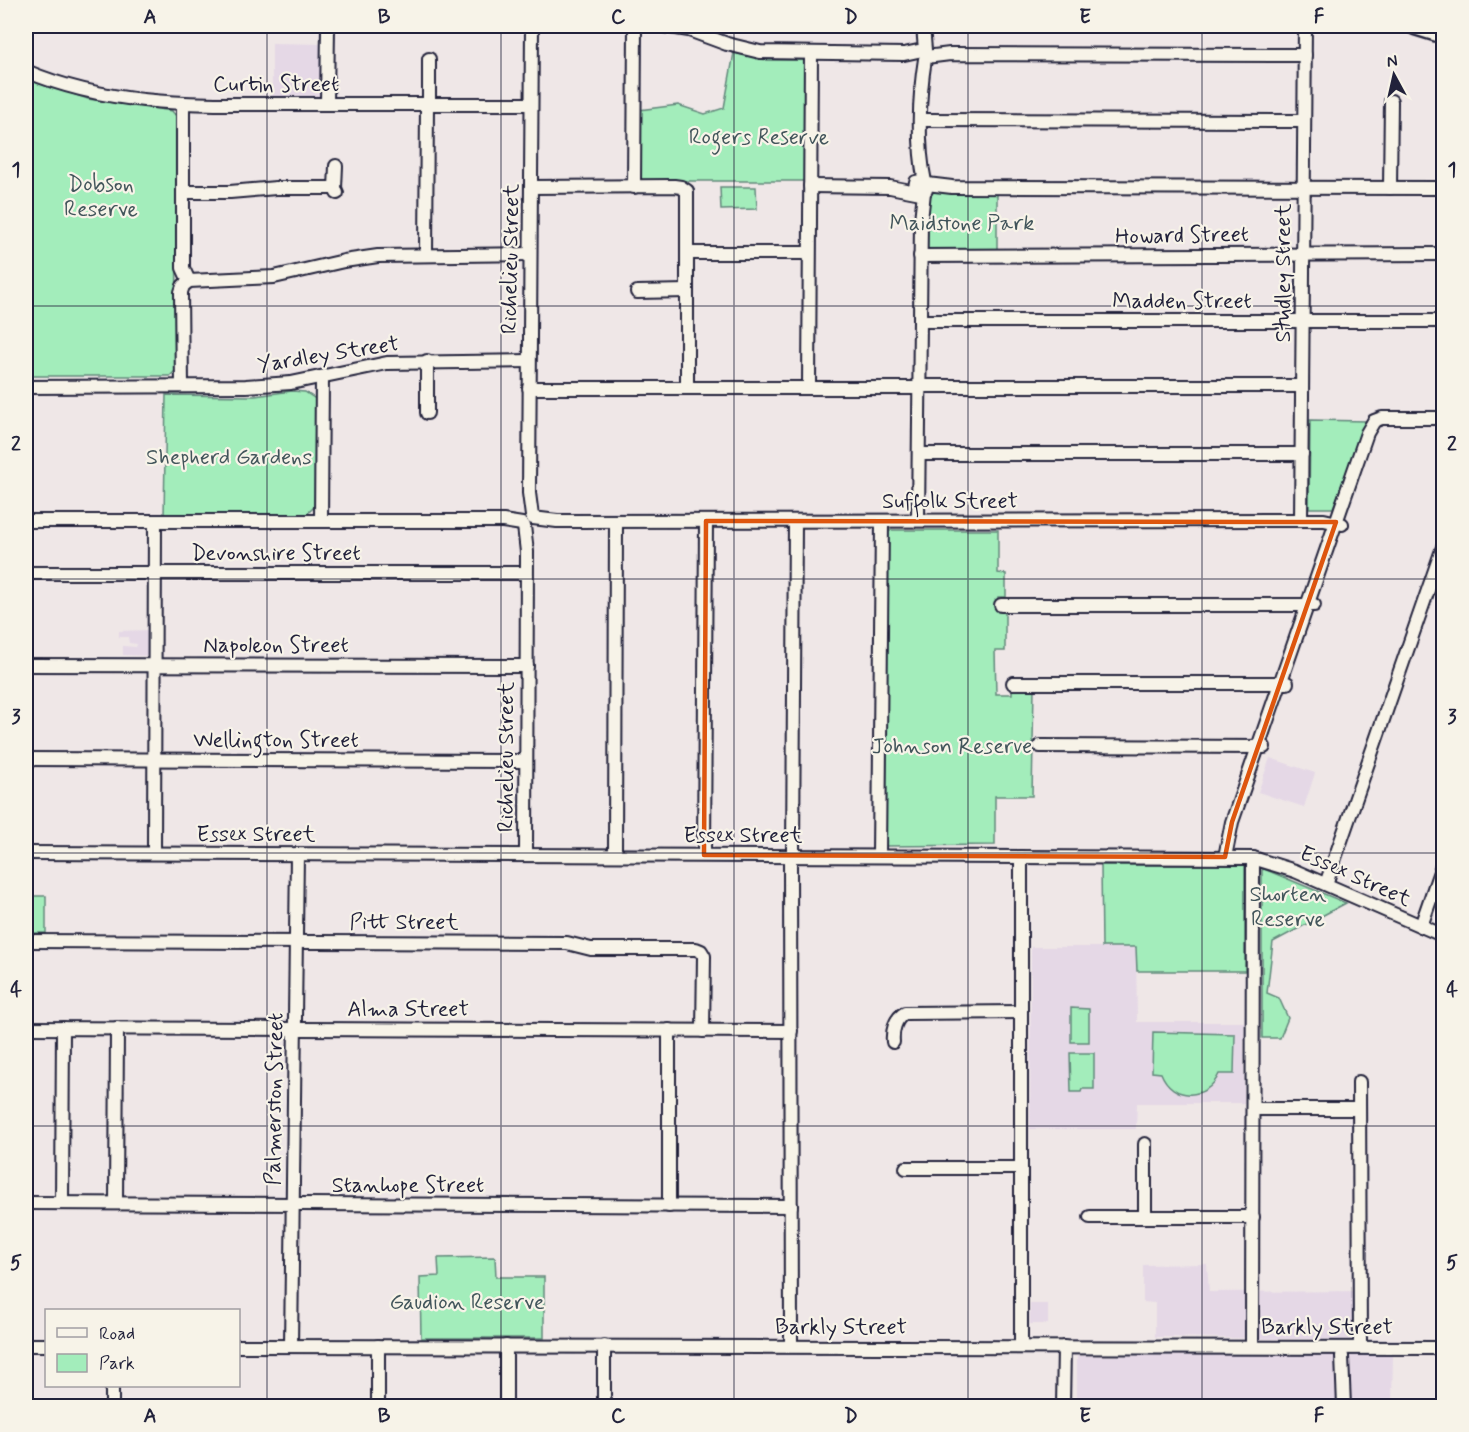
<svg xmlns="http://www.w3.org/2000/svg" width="1469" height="1432" font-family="Mynerve,sans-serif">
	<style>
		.built { fill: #e5d8e6 }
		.green { fill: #a3edbb; stroke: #62887b; stroke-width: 1.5 }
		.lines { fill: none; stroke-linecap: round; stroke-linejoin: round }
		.minor-casing { stroke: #22223b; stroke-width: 16 }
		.highway-casing { stroke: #22223b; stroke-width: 21 }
		.minor { stroke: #f7f3e8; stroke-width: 12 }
		.highway { stroke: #f7f3e8; stroke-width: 16 }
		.marked { fill: none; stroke: #de560e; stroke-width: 4.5; stroke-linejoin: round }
		.grid { fill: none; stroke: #22223b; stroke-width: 1.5; stroke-opacity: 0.55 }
		.labels { text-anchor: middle; stroke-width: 4.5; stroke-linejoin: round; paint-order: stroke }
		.street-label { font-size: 22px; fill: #22223b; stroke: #f7f3e8 }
		.park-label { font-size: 22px; fill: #42555b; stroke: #f7f3e8 }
		.neatline { fill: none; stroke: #22223b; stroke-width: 2 }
		.grid-label { font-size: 20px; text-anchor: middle; font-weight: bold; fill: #22223b }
	</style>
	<rect width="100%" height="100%" fill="#efe7e7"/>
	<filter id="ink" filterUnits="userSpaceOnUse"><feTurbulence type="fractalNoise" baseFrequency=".0167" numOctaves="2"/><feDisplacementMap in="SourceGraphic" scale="12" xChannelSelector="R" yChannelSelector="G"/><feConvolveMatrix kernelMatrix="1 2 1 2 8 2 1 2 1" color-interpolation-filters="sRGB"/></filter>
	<g filter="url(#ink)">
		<!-- built -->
		<g class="built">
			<polygon points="272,43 322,44 321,99 272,99"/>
			<polygon points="150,630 150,656 123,655 123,646 136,647 137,644 129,643 128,637 119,637 119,631"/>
			<polygon points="1270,758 1315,773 1304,807 1258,792"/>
			<polygon points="1031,947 1136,947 1137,1022 1244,1022 1244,1103 1137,1103 1136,1129 1030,1129"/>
			<polygon points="1207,1264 1209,1292 1368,1291 1367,1340 1155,1337 1155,1303 1143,1302 1143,1265"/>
			<rect x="1030" y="1304" width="18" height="20"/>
			<polygon points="1393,1355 1392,1406 1077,1406 1077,1356"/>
		</g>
		<!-- green -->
		<g class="green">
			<polygon points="734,53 767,60 806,60 805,181 639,181 639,110 678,105 705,114 724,108"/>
			<polygon points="26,78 88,99 172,111 176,116 177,369 170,376 26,376"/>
			<polygon points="720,187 756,187 757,209 721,210"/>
			<polygon points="928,192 997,192 997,252 927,252"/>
			<polygon points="292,391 305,392 317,400 318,503 305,516 164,517 166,395 255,396"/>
			<polygon points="1310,420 1366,421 1333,508 1309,508"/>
			<polygon points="888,530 998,530 998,573 1006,574 1006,597 998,597 998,612 1005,612 1005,651 995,651 996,694 1012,694 1012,688 1034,688 1032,796 995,796 995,845 886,846"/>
			<polygon points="1101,865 1245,865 1245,971 1137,971 1136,947 1102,947"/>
			<polygon points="1264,869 1346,903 1273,942 1267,993 1279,998 1288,1018 1280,1038 1262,1038 1262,870"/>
			<rect x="32" y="896" width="14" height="37"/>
			<polygon points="1071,1008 1089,1009 1089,1042 1071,1042"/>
			<path d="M 1153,1032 L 1235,1034 L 1234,1074 L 1219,1074 C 1207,1101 1172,1101 1161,1073 L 1152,1072 Z"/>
			<polygon points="1070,1053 1094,1053 1094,1089 1082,1089 1081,1092 1071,1092"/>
			<polygon points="495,1257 496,1277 544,1277 544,1338 421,1338 420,1277 439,1276 438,1258"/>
		</g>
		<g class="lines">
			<!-- minor casing -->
			<g class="minor-casing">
				<g id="minor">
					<polyline points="532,26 529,493 532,516"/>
					<polyline points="664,26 689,30 727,44 760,52 904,54 918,51"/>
					<polyline points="923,26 925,50"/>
					<polyline points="926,57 950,54 1305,55"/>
					<path d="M 26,71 C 113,108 201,104 294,104 C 373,104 452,104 531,104"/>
					<polyline points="183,104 183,268 189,281"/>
					<polyline points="327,104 328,26"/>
					<polyline points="429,104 429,59"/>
					<polyline points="921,120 1304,121"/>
					<polyline points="336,166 335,188 337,193"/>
					<path d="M 925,182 C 917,145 919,96 925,59"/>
					<polyline points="927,184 952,187 1444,188"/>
					<polyline points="810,186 890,187 921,193 926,190 926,183 921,181 916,182 915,187 916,191"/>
					<polyline points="531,187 674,186 681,187 687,191 687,387"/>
					<polyline points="634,187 635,26"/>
					<polyline points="1390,188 1391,101"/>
					<polyline points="183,192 230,192 276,188 335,188"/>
					<polyline points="688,253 809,253"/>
					<polyline points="426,254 427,104"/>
					<polyline points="920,256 1444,254"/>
					<polyline points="637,292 687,291"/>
					<polyline points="920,321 1444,321"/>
					<polyline points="182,386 181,292 183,286 189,281 274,277 344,261 378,256 530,254"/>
					<polyline points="919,386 1302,386"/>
					<polyline points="26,387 246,386 291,383 387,363 529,361"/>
					<polyline points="529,388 919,388"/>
					<polyline points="809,388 811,54"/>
					<polyline points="427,413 427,361"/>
					<polyline points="919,454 1302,454"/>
					<polyline points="533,518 557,521 1324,520 1342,524"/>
					<polyline points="918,520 921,220 924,192"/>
					<polyline points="1301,520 1305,26"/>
					<polyline points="26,521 503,521 522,524"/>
					<polyline points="321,521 322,377"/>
					<polyline points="524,526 527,552 526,855"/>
					<polyline points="26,573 526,573"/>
					<polyline points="1001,605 1314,605"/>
					<polyline points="26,665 527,666"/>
					<polyline points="1013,683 1287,683"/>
					<polyline points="1040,746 1264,747"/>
					<polyline points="26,759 526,761"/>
					<polyline points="26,853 1253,858 1295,871 1444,936"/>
					<polyline points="154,853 155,521"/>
					<polyline points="615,855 616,521"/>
					<polyline points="704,855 706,521"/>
					<polyline points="790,856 791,1346"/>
					<polyline points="793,856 795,521"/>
					<polyline points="879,856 882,521"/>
					<polyline points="1225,857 1232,822 1367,433 1374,421 1382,418 1444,418"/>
					<polyline points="1326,884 1444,544"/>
					<polyline points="1421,926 1444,860"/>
					<polyline points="26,941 567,943 591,949 696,949 701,951 704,956 703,1031"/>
					<polyline points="26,1028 791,1031"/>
					<path d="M 893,1042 C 892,1031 895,1018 905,1013 L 1021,1012"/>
					<polyline points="1359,1082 1360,1347"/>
					<polyline points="1253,1109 1359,1109"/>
					<polyline points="1145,1144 1145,1216"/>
					<polyline points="906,1168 1021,1168"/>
					<polyline points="26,1203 791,1206"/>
					<polyline points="62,1203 63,1028"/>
					<polyline points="116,1203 117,1028"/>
					<polyline points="669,1206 669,1030"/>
					<polyline points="1090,1217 1253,1217"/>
					<polyline points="26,1345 46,1345"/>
					<polyline points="238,1346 1444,1348"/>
					<polyline points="291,1346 297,854"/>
					<polyline points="506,1346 506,1406"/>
					<polyline points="1021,1347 1021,857"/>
					<polyline points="1252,1347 1253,858"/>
					<polyline points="1342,1356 1344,1406"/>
					<polyline points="112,1386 112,1406"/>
					<polyline points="378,1406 378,1346"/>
					<polyline points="604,1406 604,1346"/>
					<polyline points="1063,1406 1064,1347"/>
				</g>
			</g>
			<!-- highway casing -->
			<g class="highway-casing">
				<polyline id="highway" points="1415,26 1444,35"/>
			</g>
			<!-- minor -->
			<use href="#minor" class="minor"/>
			<!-- highway -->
			<use href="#highway" class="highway"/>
		</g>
	</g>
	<!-- marked area -->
	<path class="marked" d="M 706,521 L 1336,522 L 1232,822 L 1225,857 L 704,855 Z"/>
	<!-- grid -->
	<path class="grid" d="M 267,26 L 267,1406M 501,26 L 501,1406M 734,26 L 734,1406M 968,26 L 968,1406M 1202,26 L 1202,1406M 26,306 L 1444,306M 26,579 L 1444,579M 26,853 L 1444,853M 26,1126 L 1444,1126"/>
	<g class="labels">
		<!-- street labels -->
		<g class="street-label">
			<text x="276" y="91">Curtin Street</text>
			<text transform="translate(1182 234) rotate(-1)" y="8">Howard Street</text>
			<text transform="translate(509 259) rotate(-89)" y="8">Richelieu Street</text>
			<text transform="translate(1282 273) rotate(-90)" y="8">Studley Street</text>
			<text x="1182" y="308">Madden Street</text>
			<text transform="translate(328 353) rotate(-9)" y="8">Yardley Street</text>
			<text x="950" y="508">Suffolk Street</text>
			<text x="276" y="560">Devonshire Street</text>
			<text x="276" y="652">Napoleon Street</text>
			<text x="276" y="747">Wellington Street</text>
			<text transform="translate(505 757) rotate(-90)" y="8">Richelieu Street</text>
			<text x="256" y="841">Essex Street</text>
			<text x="743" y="842">Essex Street</text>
			<text transform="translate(1356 875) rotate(24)" y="8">Essex Street</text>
			<text x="404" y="929">Pitt Street</text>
			<text x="408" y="1016">Alma Street</text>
			<text transform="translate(273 1099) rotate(-89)" y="8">Palmerston Street</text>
			<text x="408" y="1192">Stanhope Street</text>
			<text x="841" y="1334">Barkly Street</text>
			<text x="1327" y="1334">Barkly Street</text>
		</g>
		<!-- park labels -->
		<g class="park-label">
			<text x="759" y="144">Rogers Reserve</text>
			<text x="101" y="191">Dobson<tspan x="101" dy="25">Reserve</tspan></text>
			<text x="962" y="230">Maidstone Park</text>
			<text x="229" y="464">Shepherd Gardens</text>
			<text x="952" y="753">Johnson Reserve</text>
			<text x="1288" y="901">Shorten<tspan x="1288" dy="25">Reserve</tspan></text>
			<text x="467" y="1309">Gaudion Reserve</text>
		</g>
	</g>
	<!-- margin -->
	<rect width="1469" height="1432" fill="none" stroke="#f7f3e8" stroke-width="66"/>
	<!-- legend -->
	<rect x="45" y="1309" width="195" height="78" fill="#f7f3e8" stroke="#a29fa3" stroke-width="1.5"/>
	<rect x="57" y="1328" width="30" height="9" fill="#f7f3e8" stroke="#a29fa3" stroke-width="1.5"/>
	<text x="99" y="1339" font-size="18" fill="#22223b">Road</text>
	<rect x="57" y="1354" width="30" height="18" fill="#a3edbb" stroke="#a29fa3" stroke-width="1.5"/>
	<text x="99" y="1369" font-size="18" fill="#22223b">Park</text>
	<!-- north arrow -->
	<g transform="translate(1394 75) rotate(352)" stroke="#f7f3e8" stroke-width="4.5" paint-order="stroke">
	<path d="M0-4.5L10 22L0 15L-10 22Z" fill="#22223b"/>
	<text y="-9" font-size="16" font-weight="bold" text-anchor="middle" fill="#22223b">N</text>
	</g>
	<rect x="33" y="33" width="1403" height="1366" class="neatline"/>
	<g class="grid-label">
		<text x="150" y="23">A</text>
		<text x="384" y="23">B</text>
		<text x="618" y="23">C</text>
		<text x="851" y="23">D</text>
		<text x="1085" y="23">E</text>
		<text x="1319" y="23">F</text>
		<text x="16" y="176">1</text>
		<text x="1452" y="176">1</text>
		<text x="16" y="450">2</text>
		<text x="1452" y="450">2</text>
		<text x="16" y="723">3</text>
		<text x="1452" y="723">3</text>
		<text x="16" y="996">4</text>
		<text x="1452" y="996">4</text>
		<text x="16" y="1269">5</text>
		<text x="1452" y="1269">5</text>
		<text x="150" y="1422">A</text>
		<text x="384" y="1422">B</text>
		<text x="618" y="1422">C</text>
		<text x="851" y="1422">D</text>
		<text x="1085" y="1422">E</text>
		<text x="1319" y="1422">F</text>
	</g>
</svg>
